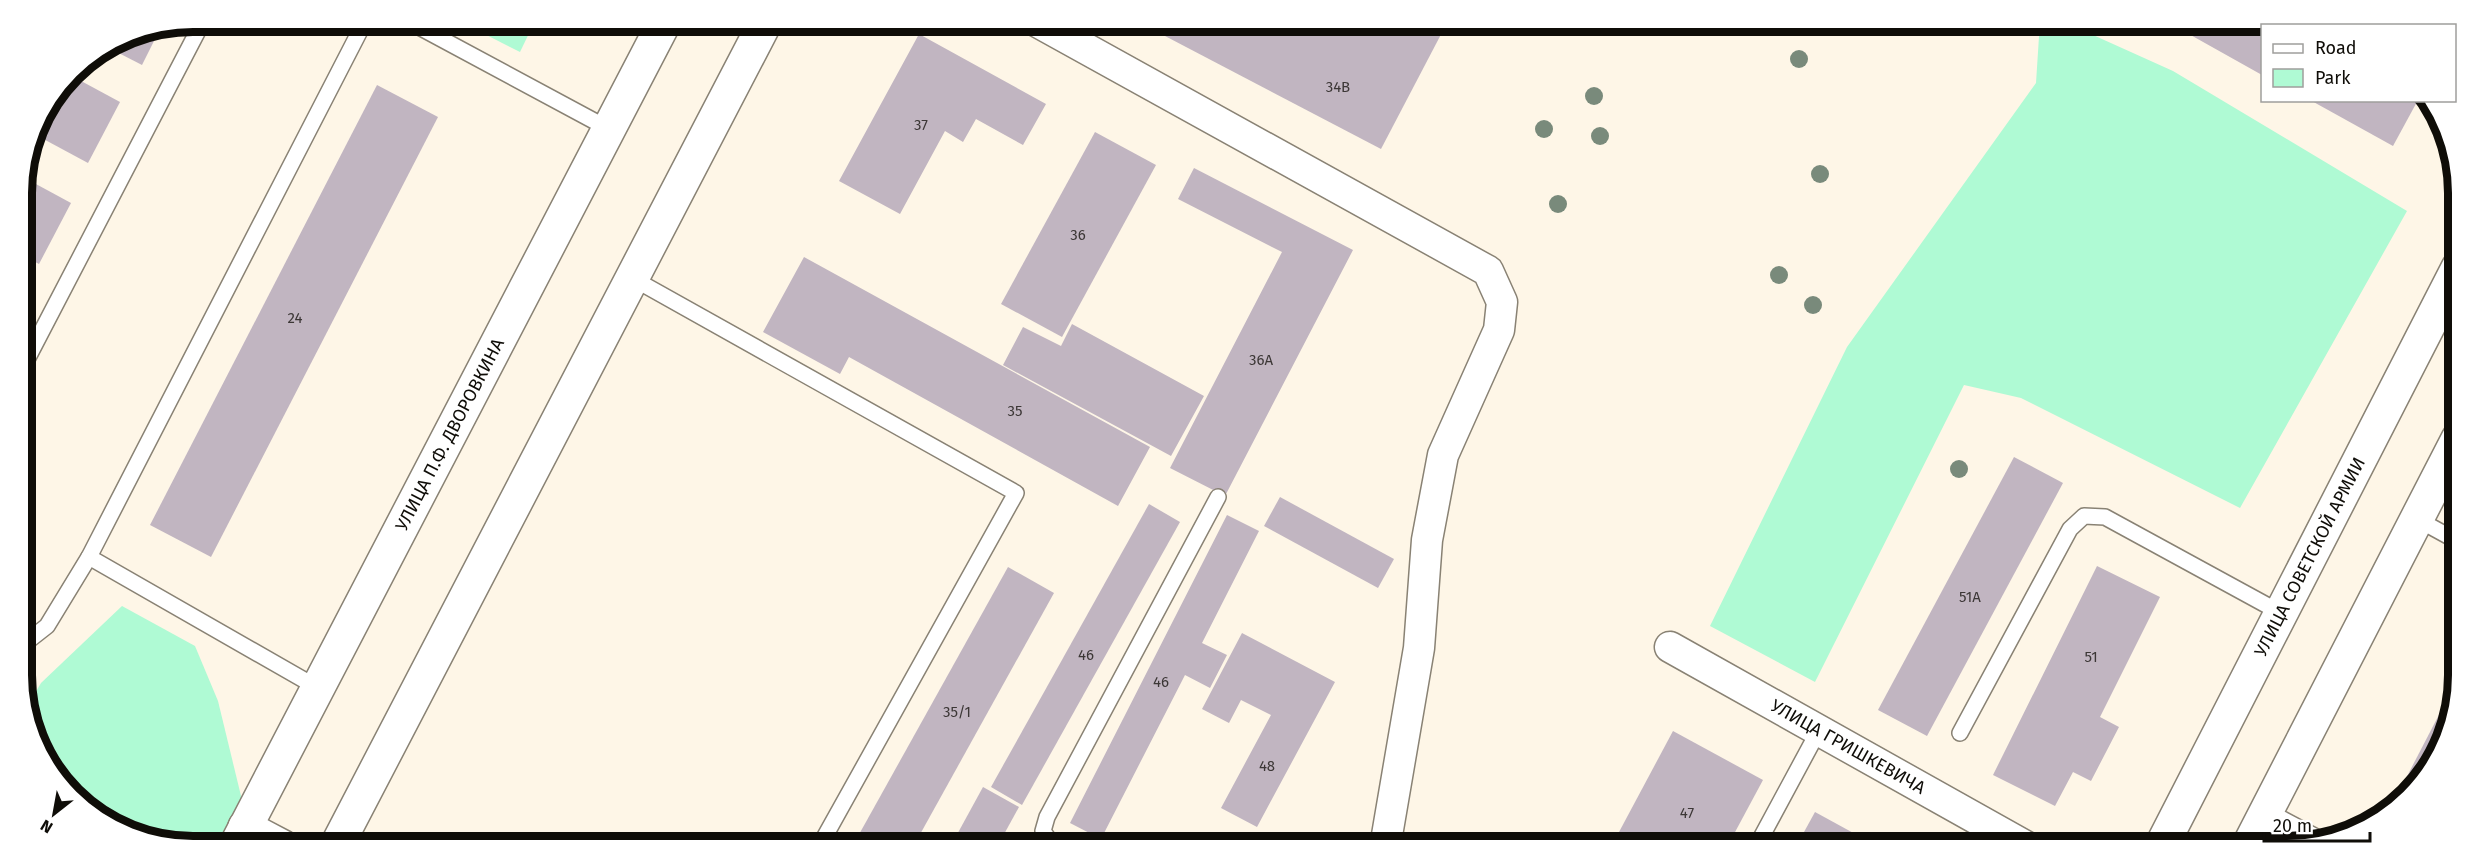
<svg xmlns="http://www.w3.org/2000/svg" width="2480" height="868" font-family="'Fira Sans',sans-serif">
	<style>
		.green { fill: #affad4 }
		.building { fill: #c1b5c1 }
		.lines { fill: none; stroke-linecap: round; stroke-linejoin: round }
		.lane-casing { stroke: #898274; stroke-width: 18 }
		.street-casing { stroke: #898274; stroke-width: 33 }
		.secondary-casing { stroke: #898274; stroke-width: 36 }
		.lane { stroke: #fff; stroke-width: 15 }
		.street { stroke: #fff; stroke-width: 30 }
		.secondary { stroke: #fff; stroke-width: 33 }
		.tree { fill: #798a7b }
		.labels { text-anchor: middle; stroke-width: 5; stroke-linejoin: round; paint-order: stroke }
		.number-label { font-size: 15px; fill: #3c3736 }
		.street-label { font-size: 18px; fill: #0f0d08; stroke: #fff }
		.rim { fill: none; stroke: #0f0d08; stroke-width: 8 }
	</style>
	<rect width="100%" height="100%" fill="#fef6e7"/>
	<!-- green -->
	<g class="green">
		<polygon points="459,21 535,21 520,52"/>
		<polygon points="2040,21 2062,21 2173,71 2407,211 2240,508 2021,398 1964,385 1815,682 1710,626 1847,347 2036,83"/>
		<polygon points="122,606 195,646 218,701 242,800 218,847 193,847 138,838 63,788 25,710 41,683"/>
	</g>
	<!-- building -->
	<g class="building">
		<polygon points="1146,21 1448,21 1381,149 1144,25"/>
		<polygon points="2173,21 2287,21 2307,24 2262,26 2262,75 2171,24"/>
		<polygon points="161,27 142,65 107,47 127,34"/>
		<polygon points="919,34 1046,104 1023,145 976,119 963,142 945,131 900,214 839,181"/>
		<polygon points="70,75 120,102 88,163 36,135"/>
		<polygon points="377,85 438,117 211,557 150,525"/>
		<polygon points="2310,100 2418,100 2393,146"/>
		<polygon points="1095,132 1156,165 1062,337 1001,304"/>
		<polygon points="1194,168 1353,250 1225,496 1170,468 1282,252 1178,199"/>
		<polygon points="23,177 71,203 39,264 22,255"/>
		<polygon points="804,257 1150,447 1118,506 849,357 840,374 763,332"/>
		<polygon points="1072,324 1204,396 1171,456 1003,365 1023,327 1061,346"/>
		<polygon points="2014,457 2063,483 1927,736 1878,710"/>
		<polygon points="1280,497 1394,559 1378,588 1264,526"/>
		<polygon points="1149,504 1180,522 1022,805 991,787"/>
		<polygon points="1227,515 1259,531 1202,643 1227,655 1210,688 1185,675 1101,839 1070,823"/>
		<polygon points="2097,566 2160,597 2100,717 2119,727 2091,781 2073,772 2055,806 1993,775"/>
		<polygon points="1008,567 1054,593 913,847 852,847"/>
		<polygon points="1242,633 1335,682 1257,827 1221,808 1271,715 1241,700 1229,723 1202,709"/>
		<polygon points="2458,678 2450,730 2392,811 2388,813"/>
		<polygon points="1673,731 1763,780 1727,847 1611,847"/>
		<polygon points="983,787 1019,807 997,847 966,847 954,840"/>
		<polygon points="1815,812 1879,847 1832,847 1804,832"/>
	</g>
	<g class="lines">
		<!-- lane casing -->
		<g class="lane-casing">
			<g id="lane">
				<polyline points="408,21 609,129"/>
				<polyline points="632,278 1016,493 819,847"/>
				<polyline points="22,369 203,21"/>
				<polyline points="2417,519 2459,542"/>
				<polyline points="24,644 47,626 89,557"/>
				<polyline points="318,688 89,557 365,21"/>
				<polyline points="1960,733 2070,529 2084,516 2105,517 2281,613"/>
				<polyline points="2267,811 2320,839"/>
				<polyline points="1054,847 1043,831 1047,817 1218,497"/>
				<polyline points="1756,847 1819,730"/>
			</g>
		</g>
		<!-- street casing -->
		<g class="street-casing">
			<g id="street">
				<polyline points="1036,21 1488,271 1502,302 1499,330 1443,455 1427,540 1419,648 1385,847"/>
				<path id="s1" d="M 1670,647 L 2027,847"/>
			</g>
		</g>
		<!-- secondary casing -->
		<g class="secondary-casing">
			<g id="secondary">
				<polyline points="245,827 283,847"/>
				<path id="s2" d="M 235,847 L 665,21"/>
				<polyline points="336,847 766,21"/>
				<path id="s3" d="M 2161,847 L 2458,268"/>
				<polyline points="2248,847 2458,439"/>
			</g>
		</g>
		<!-- lane -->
		<use href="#lane" class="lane"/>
		<!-- street -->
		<use href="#street" class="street"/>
		<!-- secondary -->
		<use href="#secondary" class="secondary"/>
	</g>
	<!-- trees -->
	<g class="tree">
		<circle cx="1799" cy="59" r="9"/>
		<circle cx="1594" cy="96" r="9"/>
		<circle cx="1544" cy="129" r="9"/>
		<circle cx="1600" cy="136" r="9"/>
		<circle cx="1820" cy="174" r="9"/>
		<circle cx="1558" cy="204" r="9"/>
		<circle cx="1779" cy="275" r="9"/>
		<circle cx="1813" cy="305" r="9"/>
		<circle cx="1959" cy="469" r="9"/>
	</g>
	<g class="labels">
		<!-- number labels -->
		<g class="number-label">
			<text x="1338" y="92">34В</text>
			<text x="921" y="130">37</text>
			<text x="1078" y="240">36</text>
			<text x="295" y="323">24</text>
			<text x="1261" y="365">36А</text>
			<text x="1015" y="416">35</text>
			<text x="1970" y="602">51А</text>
			<text x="1086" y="660">46</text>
			<text x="2091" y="662">51</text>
			<text x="1161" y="687">46</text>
			<text x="957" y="717">35/1</text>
			<text x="1267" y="771">48</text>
			<text x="1687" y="818">47</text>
		</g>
		<!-- street labels -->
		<g class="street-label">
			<text dy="6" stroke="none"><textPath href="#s2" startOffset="465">УЛИЦА П.Ф. ДВОРОВКИНА</textPath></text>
			<text dy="6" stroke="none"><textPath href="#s3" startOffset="326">УЛИЦА СОВЕТСКОЙ АРМИИ</textPath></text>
			<text dy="6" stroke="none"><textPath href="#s1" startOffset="204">УЛИЦА ГРИШКЕВИЧА</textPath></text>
		</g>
	</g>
	<!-- crop -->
	<path d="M0 0H2480V868H0ZM193 32H2287A161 161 0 0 1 2448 193V675A161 161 0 0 1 2287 836H193A161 161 0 0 1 32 675V193A161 161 0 0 1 193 32Z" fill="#fff" fill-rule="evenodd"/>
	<path class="rim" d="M193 32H2287A161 161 0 0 1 2448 193V675A161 161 0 0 1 2287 836H193A161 161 0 0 1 32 675V193A161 161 0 0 1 193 32Z"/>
	<!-- legend -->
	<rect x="2261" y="24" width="195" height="78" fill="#ffffff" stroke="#9f9e9c" stroke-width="1.5"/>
	<rect x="2273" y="44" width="30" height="9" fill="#ffffff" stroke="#9f9e9c" stroke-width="1.5"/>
	<text x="2315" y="54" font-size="18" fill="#0f0d08">Road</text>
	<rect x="2273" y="69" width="30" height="18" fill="#affad4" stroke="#9f9e9c" stroke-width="1.5"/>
	<text x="2315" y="84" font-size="18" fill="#0f0d08">Park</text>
	<!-- north arrow -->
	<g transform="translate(54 814) rotate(211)" stroke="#ffffff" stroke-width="4.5" paint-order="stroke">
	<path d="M0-4.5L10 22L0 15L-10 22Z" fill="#0f0d08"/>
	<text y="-9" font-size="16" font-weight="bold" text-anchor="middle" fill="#0f0d08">N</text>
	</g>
	<!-- scale -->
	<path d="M2264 832v9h106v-9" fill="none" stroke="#0f0d08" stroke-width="3"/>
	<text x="2273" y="832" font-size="18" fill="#0f0d08" stroke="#ffffff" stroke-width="4.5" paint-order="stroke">20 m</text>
</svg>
